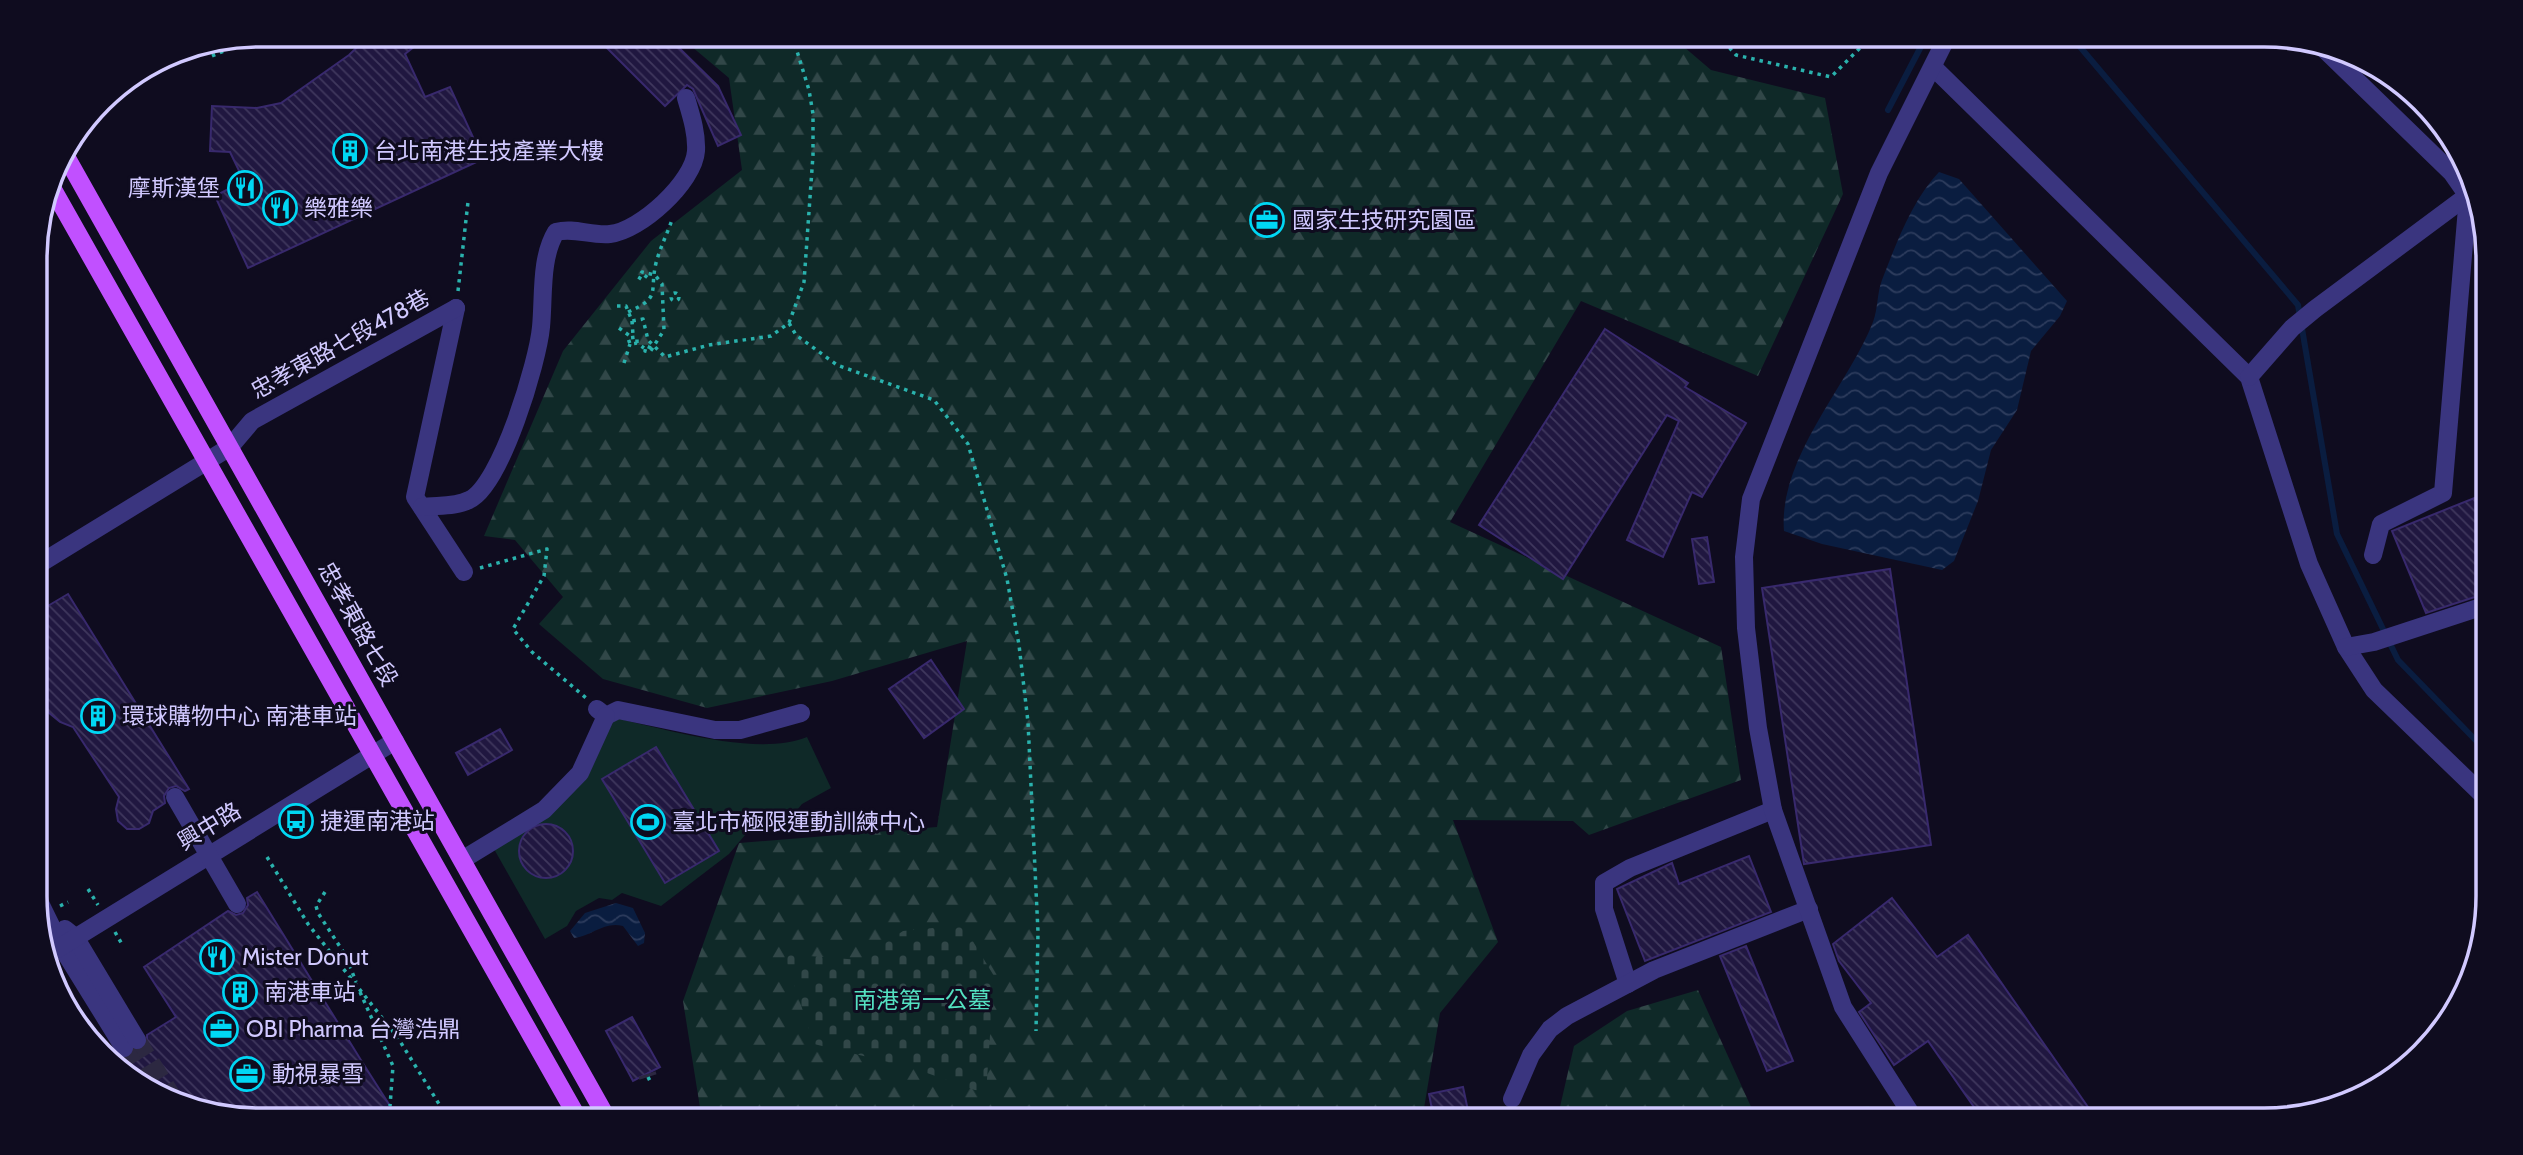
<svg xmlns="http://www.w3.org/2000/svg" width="2523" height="1155" font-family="Cabin,'Noto Sans TC',sans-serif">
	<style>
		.green { fill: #0f2928 }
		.forest { fill: url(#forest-firs) }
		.cemetery { fill: url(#cemetery-stones) }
		.water { fill: url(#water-waves) }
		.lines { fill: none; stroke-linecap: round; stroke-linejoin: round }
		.stream { stroke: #0a1d40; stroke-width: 6 }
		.building { fill: url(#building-back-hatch); stroke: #38296d; stroke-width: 2 }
		.minor-tunnel { stroke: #2c2841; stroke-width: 18; stroke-dasharray: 18 9; stroke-linecap: butt }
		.path { stroke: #2ab2ad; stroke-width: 3.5; stroke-dasharray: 3.5 5; stroke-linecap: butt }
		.minor { stroke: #3a357f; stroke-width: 18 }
		.major { stroke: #c150ff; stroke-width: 18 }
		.minor-bridge { stroke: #3a357f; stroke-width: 18 }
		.labels { text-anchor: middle; stroke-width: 6; stroke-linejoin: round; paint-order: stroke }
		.poi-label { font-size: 23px; fill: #d1c9ff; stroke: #0f0c1f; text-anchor: start }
		.street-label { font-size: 23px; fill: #d1c9ff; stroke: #0f0c1f }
		.park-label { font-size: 23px; fill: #54e1c1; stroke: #0f0c1f }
		.rim { fill: none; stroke: #d1c9ff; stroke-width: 3.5 }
	</style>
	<defs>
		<pattern id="forest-firs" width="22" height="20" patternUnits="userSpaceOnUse" patternTransform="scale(1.75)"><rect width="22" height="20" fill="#0f2928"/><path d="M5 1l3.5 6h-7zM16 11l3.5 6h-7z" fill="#314748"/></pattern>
		<pattern id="cemetery-stones" width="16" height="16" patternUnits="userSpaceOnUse" patternTransform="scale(1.75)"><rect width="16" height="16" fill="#0f2928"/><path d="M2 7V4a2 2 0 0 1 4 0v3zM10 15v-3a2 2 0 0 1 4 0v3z" fill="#314748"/></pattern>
		<pattern id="water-waves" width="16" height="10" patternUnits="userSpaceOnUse" patternTransform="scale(1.75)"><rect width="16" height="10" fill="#0a1d40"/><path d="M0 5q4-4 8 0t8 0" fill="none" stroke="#2d3c5d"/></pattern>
		<pattern id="building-back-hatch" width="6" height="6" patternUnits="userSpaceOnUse" patternTransform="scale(1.75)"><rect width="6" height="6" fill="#201740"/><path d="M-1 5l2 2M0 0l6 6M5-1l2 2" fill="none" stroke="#3f375d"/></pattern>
	</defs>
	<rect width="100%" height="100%" fill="#0f0c1f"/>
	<!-- green -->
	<path class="green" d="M 606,716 C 659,727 756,758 807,737 L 831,788 L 802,804 L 793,815 L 751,828 L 729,854 L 661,906 L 622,893 L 612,900 L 599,898 L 576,911 L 567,926 L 545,939 L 490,842 L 579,773 Z"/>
	<!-- forest -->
	<g class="forest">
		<polygon points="678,35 1670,35 1711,70 1825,98 1843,194 1758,376 1581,301 1450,522 1721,647 1741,780 1589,835 1573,821 1453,820 1498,942 1440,1013 1422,1120 702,1120 683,1001 739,843 937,827 967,641 832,681 707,708 603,679 539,624 563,597 515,540 484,536 563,351 651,241 742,170 729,78"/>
		<polygon points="1698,990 1757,1120 1557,1120 1574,1046 1627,1011"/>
		<polygon points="1869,1106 1874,1120 1781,1120"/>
	</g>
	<!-- cemetery -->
	<polygon class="cemetery" points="963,925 994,976 986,1094 913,1068 814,1044 784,954 860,960 903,931"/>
	<!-- water -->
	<g class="water">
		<path d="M 1939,172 L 1959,179 L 2067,301 L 2060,316 L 2031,351 L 2017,410 L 1991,450 L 1978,501 L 1954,561 L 1942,570 L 1822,544 L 1784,531 C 1778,458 1848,386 1873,322 C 1878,309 1877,293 1882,280 C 1896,244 1912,200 1939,172 Z"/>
		<path d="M 616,903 L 633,908 L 645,933 L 644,943 L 638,946 L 623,926 C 604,921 592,936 574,938 L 570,931 L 585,913 Z"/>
	</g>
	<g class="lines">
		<!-- stream -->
		<g class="stream">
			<polyline points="2070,35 2298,305 2337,534 2398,660 2488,753"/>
			<polyline points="1888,110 1927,35"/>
		</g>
	</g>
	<!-- building -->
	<g class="building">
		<polygon points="370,35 429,35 405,54 425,97 450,87 483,159 248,268 215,196 244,181 230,152 210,151 212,106 257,108 281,103 349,55"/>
		<polygon points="594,35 666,35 718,86 741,135 718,146 693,89 687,85 665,106"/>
		<polygon points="1605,329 1688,383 1685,387 1746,423 1702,497 1692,492 1663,557 1627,540 1679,421 1667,415 1563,579 1479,525"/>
		<polygon points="2487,493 2487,593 2426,613 2392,531"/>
		<polygon points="1707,537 1714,582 1699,584 1692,539"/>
		<polygon points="1890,569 1931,845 1804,864 1762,588"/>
		<polygon points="68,594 189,789 185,791 176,786 169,788 164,796 165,803 153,811 149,823 139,829 127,829 118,821 116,809 119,797 73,727 60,722 37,703 36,613"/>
		<polygon points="931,660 964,709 924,738 889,689"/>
		<polygon points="500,729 512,750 468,775 456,753"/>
		<polygon points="656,747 719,851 665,883 602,779"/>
		<circle cx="546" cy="851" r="27"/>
		<polygon points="1749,856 1771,912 1645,961 1617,889 1672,863 1679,884"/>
		<polygon points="257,892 364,1065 399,1120 259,1120 237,1116 231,1105 219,1112 173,1103 112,1056 129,1058 135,1051 147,1046 147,1035 176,1017 144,967 228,911 236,915 243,913 248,905 247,898"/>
		<polygon points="1892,898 1937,957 1968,935 2097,1120 1983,1120 1928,1041 1894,1065 1859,1012 1871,1003 1839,961 1833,944"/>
		<polygon points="1746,946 1793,1061 1767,1071 1720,956"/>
		<polygon points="632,1017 660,1067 633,1081 606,1031"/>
		<polygon points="1463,1087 1470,1120 1434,1120 1429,1094"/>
	</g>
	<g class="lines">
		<!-- minor-tunnel -->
		<g class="minor-tunnel">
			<polyline points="137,1040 177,1104"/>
			<polyline points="124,1048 142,1079"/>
			<polyline points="647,1074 648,1077"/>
		</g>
		<!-- path -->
		<g class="path">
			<polyline points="1718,35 1736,55 1831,77 1873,35"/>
			<polyline points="212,56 261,35"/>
			<polyline points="647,275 643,280 638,277 642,272 655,275 662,284 664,330 650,352 645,351 646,346 651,348"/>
			<polyline points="458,291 468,202"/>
			<circle cx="675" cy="297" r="4"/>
			<polyline points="617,306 626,306 632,321 643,319 648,340 665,357 709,345 771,336 789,323 804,282 813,155 813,114 809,90 792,35"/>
			<path d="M 628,312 C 662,297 649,293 656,263 C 660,248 667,234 672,220"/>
			<polyline points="632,321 633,335"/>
			<polyline points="789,323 796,335 837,365 934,400 968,444 1007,579 1019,645 1028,722 1038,932 1036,1031"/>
			<polyline points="619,328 630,336"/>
			<polyline points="637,343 637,337 628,338 630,344 637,343 644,348"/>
			<polyline points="624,363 630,344"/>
			<polyline points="480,568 547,549 544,576 513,629 532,652 586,698"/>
			<polyline points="267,857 308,924 398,1038 449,1120"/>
			<polyline points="88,889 98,905"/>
			<polyline points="325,892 316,906 318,913 346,956 356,982"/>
			<polyline points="60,906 68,902"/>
			<polyline points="115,932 123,946"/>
			<polyline points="360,992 393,1066 390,1106"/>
			<polyline points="648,1077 650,1081"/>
		</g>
		<!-- minor -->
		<g class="minor">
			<polyline points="2321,46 2452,173 2468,196 2443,493 2381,524 2373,555"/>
			<polyline points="1933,67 2249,377 2309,564 2346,647 2374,690 2488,800"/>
			<polyline points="456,308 415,497 464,572"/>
			<polyline points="2249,377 2292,328 2315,309 2471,193"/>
			<path d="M 422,507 C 437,505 456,507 469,500 C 501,486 538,361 541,327 C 544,297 540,258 556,232 C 574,227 591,236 610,234 C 640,231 694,182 696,151 C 697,133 691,115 686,98"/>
			<polyline points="36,566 230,447 252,421 456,308"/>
			<polyline points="2346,647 2374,642 2487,605"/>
			<polyline points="597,709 606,716 618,710 715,730 740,730 801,713"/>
			<polyline points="462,860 544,810 580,773 606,716"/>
			<polyline points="37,897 61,946 124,1048"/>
			<polyline points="65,929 75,937 137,1040"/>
			<polyline points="49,954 395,741"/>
			<polyline points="1628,984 1604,909 1604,883 1630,868 1773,810"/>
			<polyline points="1512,1099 1531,1055 1550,1029 1567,1016 1654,970 1809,909"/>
			<polyline points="1915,1120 1843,1007 1773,810 1758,728 1746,628 1744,557 1751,499 1879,173 1948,35"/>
		</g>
		<!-- major -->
		<g class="major">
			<polyline points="64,153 608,1120"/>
			<polyline points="51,186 579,1120"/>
		</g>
		<!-- minor-bridge -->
		<polyline class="minor-bridge" points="175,797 237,904"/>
	</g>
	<!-- icons -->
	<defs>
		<g id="building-ring" transform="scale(1.75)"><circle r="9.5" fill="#0f0c1f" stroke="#00d7f4" stroke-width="1.5"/><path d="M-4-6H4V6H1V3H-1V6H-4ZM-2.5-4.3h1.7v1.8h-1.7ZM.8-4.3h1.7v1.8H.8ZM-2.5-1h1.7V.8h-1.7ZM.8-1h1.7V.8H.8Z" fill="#00d7f4"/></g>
		<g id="restaurant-ring" transform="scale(1.75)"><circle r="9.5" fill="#0f0c1f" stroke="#00d7f4" stroke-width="1.5"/><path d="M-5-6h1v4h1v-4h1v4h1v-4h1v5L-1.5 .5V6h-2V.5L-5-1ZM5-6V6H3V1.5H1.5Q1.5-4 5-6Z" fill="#00d7f4"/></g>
		<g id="office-ring" transform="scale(1.75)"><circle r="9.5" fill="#0f0c1f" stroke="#00d7f4" stroke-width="1.5"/><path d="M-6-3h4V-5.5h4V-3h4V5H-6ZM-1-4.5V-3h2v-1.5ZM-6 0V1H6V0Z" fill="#00d7f4"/></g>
		<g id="bus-ring" transform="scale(1.75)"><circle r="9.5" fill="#0f0c1f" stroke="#00d7f4" stroke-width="1.5"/><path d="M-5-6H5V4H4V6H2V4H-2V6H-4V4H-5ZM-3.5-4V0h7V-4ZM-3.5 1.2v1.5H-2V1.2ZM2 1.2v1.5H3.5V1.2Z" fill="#00d7f4"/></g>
		<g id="stadium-ring" transform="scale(1.75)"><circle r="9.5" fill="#0f0c1f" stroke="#00d7f4" stroke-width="1.5"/><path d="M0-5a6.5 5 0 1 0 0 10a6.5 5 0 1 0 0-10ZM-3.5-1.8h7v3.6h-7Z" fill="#00d7f4"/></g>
	</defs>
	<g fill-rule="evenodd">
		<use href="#building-ring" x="350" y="151"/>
		<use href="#restaurant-ring" x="245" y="188"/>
		<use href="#restaurant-ring" x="280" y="208"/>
		<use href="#office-ring" x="1267" y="220"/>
		<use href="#building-ring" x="98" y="716"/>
		<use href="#bus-ring" x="296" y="821"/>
		<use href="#stadium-ring" x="648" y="822"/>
		<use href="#restaurant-ring" x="217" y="957"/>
		<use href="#building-ring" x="240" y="992"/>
		<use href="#office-ring" x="221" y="1029"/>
		<use href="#office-ring" x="247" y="1074"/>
	</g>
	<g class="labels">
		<!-- poi labels -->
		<g class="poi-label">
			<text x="374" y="159">台北南港生技產業大樓</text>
			<text x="220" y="196" text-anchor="end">摩斯漢堡</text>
			<text x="304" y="216">樂雅樂</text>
			<text x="1292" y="228">國家生技研究園區</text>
			<text x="122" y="724">環球購物中心 南港車站</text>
			<text x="320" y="829">捷運南港站</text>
			<text x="672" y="830">臺北市極限運動訓練中心</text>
			<text x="242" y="965">Mister Donut</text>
			<text x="264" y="1000">南港車站</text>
			<text x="246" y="1037">OBI Pharma 台灣浩鼎</text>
			<text x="272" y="1082">動視暴雪</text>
		</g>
		<!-- street labels -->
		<g class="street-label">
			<text transform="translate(340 344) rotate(-29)" y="8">忠孝東路七段478巷</text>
			<text transform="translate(358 624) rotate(61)" y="8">忠孝東路七段</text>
			<text transform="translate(209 826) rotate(-31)" y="8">興中路</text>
		</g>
		<!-- park labels -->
		<g class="park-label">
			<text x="922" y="1008">南港第一公墓</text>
		</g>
	</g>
	<!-- crop -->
	<path d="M0 0H2523V1155H0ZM259 47H2264A212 212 0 0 1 2476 259V896A212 212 0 0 1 2264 1108H259A212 212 0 0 1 47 896V259A212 212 0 0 1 259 47Z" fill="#0f0c1f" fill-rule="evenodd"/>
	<path class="rim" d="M259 47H2264A212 212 0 0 1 2476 259V896A212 212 0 0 1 2264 1108H259A212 212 0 0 1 47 896V259A212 212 0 0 1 259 47Z"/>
</svg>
